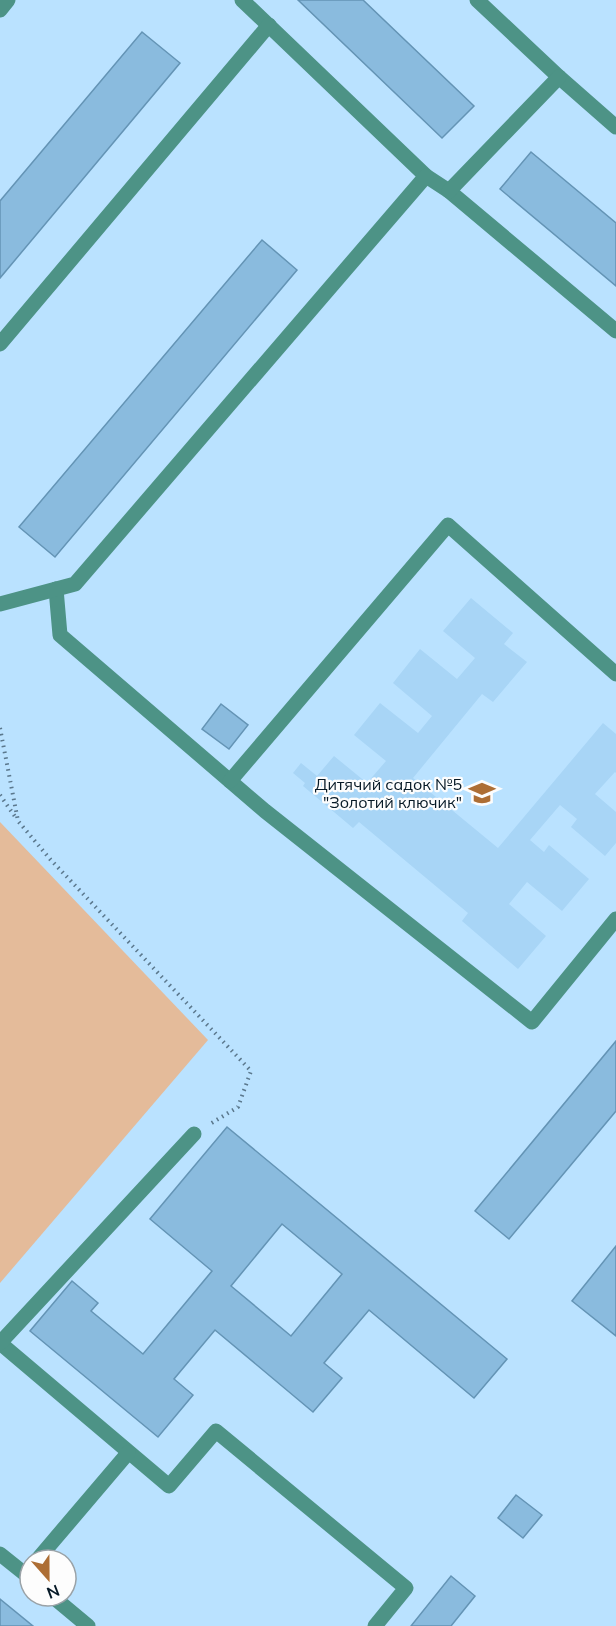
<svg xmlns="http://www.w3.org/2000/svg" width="616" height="1626" font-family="Mulish,sans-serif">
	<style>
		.built { fill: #a8d5f6 }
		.green { fill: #e4bb9a }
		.building { fill: #8abbde; stroke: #6494b5; stroke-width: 1.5; fill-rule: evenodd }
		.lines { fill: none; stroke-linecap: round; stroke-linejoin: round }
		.path { stroke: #5b788d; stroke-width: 4; stroke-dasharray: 1.5 4.5; stroke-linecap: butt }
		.minor { stroke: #4d9386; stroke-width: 15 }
		.labels { text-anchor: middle; stroke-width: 4.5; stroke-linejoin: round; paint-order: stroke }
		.poi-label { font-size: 16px; fill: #061926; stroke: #fdfdfd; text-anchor: end }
	</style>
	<rect width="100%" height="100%" fill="#bae2ff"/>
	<!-- built -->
	<polygon class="built" points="471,598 513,633 504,644 527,662 493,702 482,694 413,778 498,848 603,723 616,734 616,773 615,772 595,794 616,812 616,843 605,856 571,827 577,819 560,805 530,840 544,852 549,845 589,879 562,911 527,882 509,904 546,936 518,969 462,921 468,913 359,822 353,828 303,786 305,783 293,773 301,763 317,776 334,756 367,783 386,761 354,735 380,703 418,733 432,716 393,683 420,649 457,679 475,658 443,631"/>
	<!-- green -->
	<polygon class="green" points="0,822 208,1040 0,1283"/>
	<!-- building -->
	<g class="building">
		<polygon points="298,0 363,0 474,106 442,138"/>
		<polygon points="142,32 180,63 0,278 0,201"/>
		<polygon points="531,152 616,223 616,286 500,189"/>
		<polygon points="262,240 297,270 55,557 19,527"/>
		<polygon points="221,704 248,725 229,749 202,729"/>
		<polygon points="616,1041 616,1111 509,1239 475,1211"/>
		<path d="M 227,1127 L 507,1359 L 474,1398 L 369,1310 L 324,1363 L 342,1378 L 313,1412 L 215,1330 L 174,1379 L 193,1395 L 158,1437 L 30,1331 L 72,1281 L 98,1303 L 91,1311 L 143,1354 L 212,1271 L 150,1219 ZM 282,1224 L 342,1274 L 291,1336 L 231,1286 Z"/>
		<polygon points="616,1246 616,1336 572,1301"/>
		<polygon points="516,1495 542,1515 523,1538 498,1518"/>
		<polygon points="451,1576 475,1596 451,1626 411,1626"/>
		<polygon points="0,1599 33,1626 0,1626"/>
	</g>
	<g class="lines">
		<!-- path -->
		<g class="path">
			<polyline points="0,728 18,821 50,859 251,1071 238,1107 210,1124"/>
			<polyline points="0,795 16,818"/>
		</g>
		<!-- minor -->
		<g class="minor">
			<polyline points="242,0 426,176 449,191 616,331"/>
			<polyline points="477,0 559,77 616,127"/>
			<polyline points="0,10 8,0"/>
			<polyline points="449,191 559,77"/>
			<polyline points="0,344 269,25"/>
			<polyline points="56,589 60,635 265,811 532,1022 616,919"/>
			<polyline points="0,604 75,584 426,176"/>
			<polyline points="230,781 448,525 616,674"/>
			<polyline points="0,1343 169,1486 216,1431 406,1588 375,1626"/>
			<polyline points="0,1343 194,1134"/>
			<polyline points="0,1554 30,1578"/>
			<polyline points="37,1560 128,1453"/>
			<polyline points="52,1596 88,1626"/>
		</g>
	</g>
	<!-- icons -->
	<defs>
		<g id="school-bare" transform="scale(2.07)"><path d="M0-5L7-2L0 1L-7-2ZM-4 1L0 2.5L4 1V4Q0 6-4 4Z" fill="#ad6e35" stroke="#fdfdfd" stroke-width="2.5" paint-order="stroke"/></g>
	</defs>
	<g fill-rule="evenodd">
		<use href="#school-bare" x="482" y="793"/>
	</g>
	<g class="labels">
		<!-- poi labels -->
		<g class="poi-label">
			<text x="462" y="790">Дитячий садок №5<tspan x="462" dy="18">"Золотий ключик"</tspan></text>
		</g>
	</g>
	<!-- north arrow -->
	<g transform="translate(48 1578) rotate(159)"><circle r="28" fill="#fdfdfd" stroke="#9aa2a7" stroke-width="1.5"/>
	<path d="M0-4.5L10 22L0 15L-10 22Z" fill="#ad6e35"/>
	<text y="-9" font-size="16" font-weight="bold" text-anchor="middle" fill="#061926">N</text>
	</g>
</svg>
